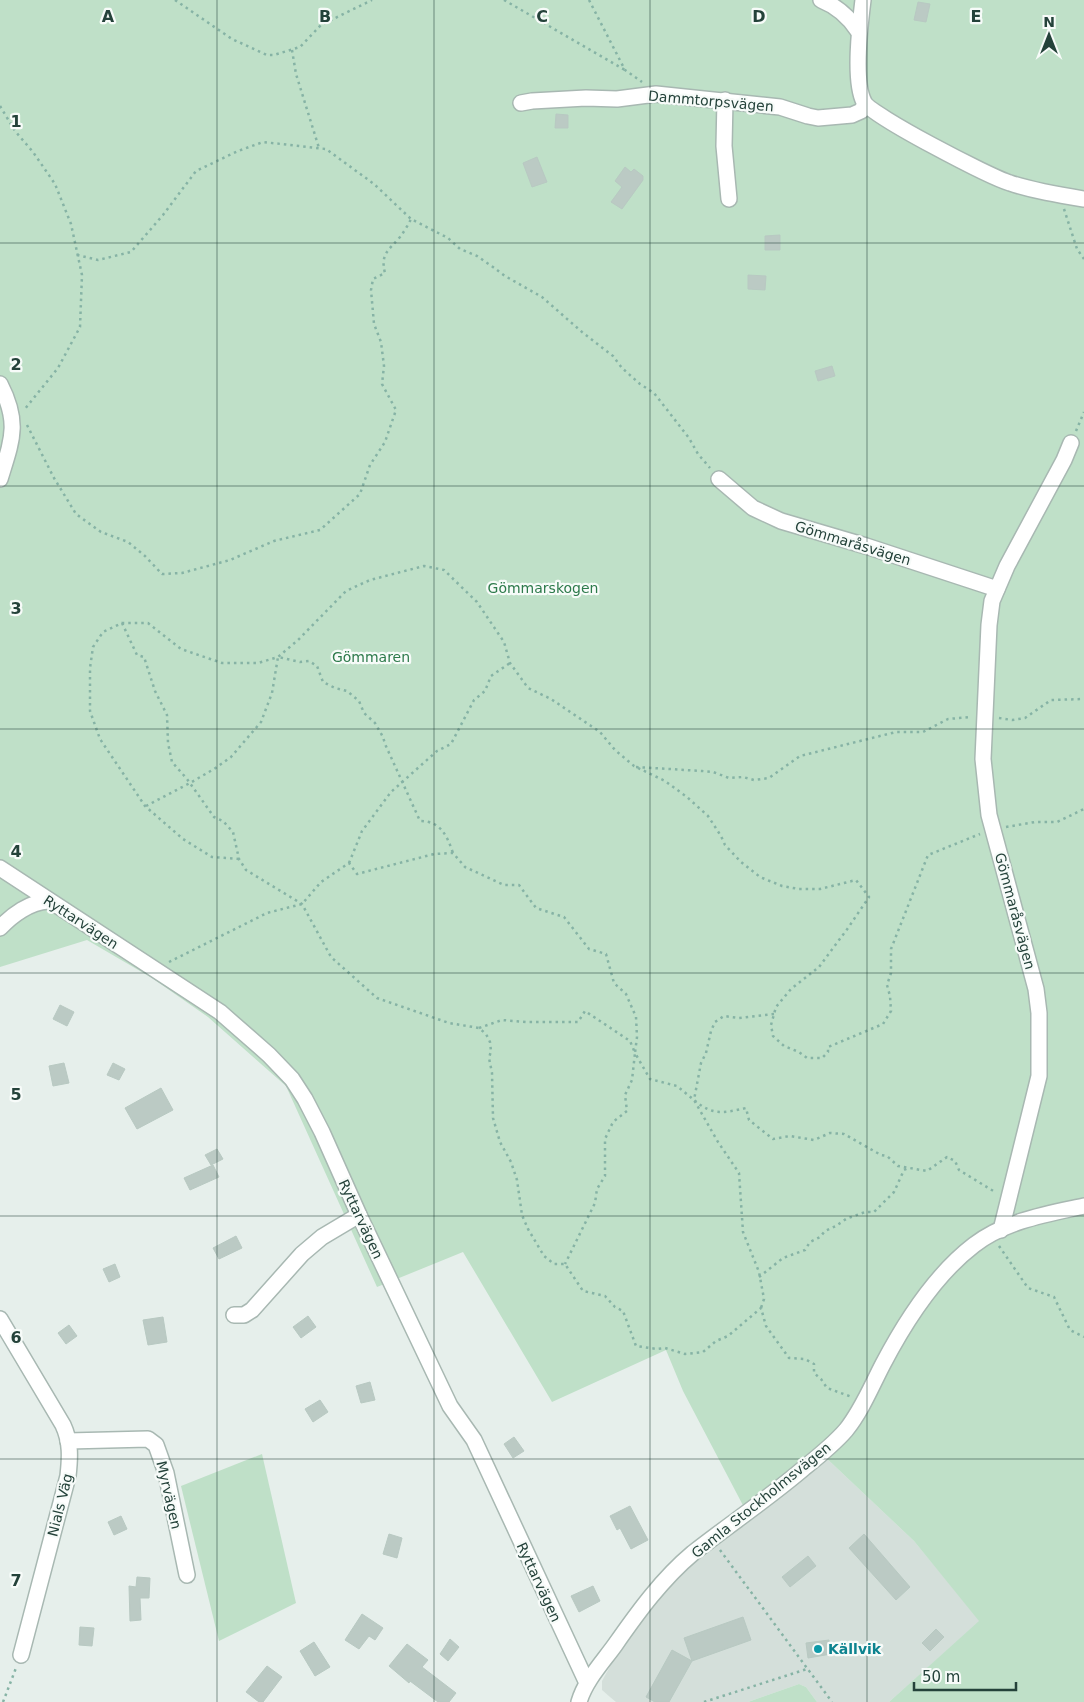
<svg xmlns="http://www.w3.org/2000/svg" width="1084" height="1702" font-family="'DejaVu Sans',sans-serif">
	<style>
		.built { fill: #d4dfda }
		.green { fill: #bfe0c8 }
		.building { fill: #bbcac4; stroke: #b8c9c2 }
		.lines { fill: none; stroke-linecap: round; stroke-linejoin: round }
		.minor-casing { stroke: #a8b8b2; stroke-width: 18 }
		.path { stroke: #86b3a5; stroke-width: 2.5; stroke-dasharray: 2.5 4; stroke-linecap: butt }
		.minor { stroke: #fff; stroke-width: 15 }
		.grid { fill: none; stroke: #24423a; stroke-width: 1; stroke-opacity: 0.55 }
		.culture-dot { fill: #0f9aa8; stroke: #f7fbf9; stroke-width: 2 }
		.labels { text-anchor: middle; stroke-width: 4.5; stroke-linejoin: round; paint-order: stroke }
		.street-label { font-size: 14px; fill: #24423a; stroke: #f7fbf9 }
		.park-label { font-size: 14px; fill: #2d7a4b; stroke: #f7fbf9 }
		.culture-label { font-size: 14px; font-weight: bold; fill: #0d838f; stroke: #f7fbf9; text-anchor: start }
		.grid-label { font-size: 16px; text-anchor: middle; font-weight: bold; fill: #24423a; stroke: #f7fbf9; stroke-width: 4.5; stroke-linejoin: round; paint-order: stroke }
	</style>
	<rect width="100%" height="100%" fill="#e6efeb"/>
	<!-- built -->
	<polygon class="built" points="822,1454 914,1541 980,1621 889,1702 817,1702 806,1687 799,1684 748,1702 616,1702 610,1697 602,1690 602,1681 613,1661 650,1608 681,1573"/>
	<!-- green -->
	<g class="green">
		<polygon points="0,0 1084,0 1084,1702 889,1702 979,1621 914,1541 822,1454 747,1513 683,1391 666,1350 552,1402 463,1252 377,1287 286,1086 208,1017 152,978 87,940 0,967"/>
		<polygon points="262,1454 296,1603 219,1641 181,1486"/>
		<polygon points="799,1684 806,1687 817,1702 748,1702"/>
	</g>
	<!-- building -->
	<g class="building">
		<polygon points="918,2 930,4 926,22 914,20"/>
		<polygon points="556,114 568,115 568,128 555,128"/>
		<polygon points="537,157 547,182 532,187 523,163"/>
		<polygon points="625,167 631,172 634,169 643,176 643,180 622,209 611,202 622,187 615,181"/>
		<polygon points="780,235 780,250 765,250 765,236"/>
		<polygon points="748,275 766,276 765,290 748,289"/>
		<polygon points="832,366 835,376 818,381 815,371"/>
		<polygon points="60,1005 74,1012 67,1026 53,1019"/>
		<polygon points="64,1063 69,1083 53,1086 49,1066"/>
		<polygon points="113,1063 125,1069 119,1080 107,1075"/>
		<polygon points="161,1088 173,1110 137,1129 125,1108"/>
		<polygon points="217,1149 223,1159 211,1165 205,1155"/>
		<polygon points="213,1165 219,1177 190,1190 184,1178"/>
		<polygon points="236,1236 242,1248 219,1259 213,1248"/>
		<polygon points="115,1264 120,1277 109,1282 103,1269"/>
		<polygon points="308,1316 316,1327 301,1338 293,1327"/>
		<polygon points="163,1317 167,1342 148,1345 143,1320"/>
		<polygon points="69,1325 77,1336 66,1344 58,1333"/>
		<polygon points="370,1382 375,1400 361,1403 356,1386"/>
		<polygon points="320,1400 328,1412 313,1422 305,1409"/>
		<polygon points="514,1437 524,1451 513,1458 504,1444"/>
		<polygon points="630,1506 648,1540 631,1549 620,1528 617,1530 610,1516"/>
		<polygon points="121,1516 127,1529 114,1535 108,1522"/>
		<polygon points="389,1534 402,1538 397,1558 383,1554"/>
		<polygon points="864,1534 910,1587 896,1600 849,1548"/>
		<polygon points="808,1556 816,1566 790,1587 782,1577"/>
		<polygon points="137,1577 150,1578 149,1598 140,1598 141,1620 130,1621 129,1586 136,1587"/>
		<polygon points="593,1586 600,1601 579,1612 571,1596"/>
		<polygon points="362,1614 383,1628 375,1640 369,1636 359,1649 345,1640"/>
		<polygon points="743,1617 751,1640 692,1661 684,1638"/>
		<polygon points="80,1627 94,1628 92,1646 79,1645"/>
		<polygon points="936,1629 944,1637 930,1651 922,1643"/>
		<polygon points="450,1639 459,1647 448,1661 440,1654"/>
		<polygon points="829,1640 831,1654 808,1658 806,1643"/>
		<polygon points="314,1642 330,1667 315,1676 300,1651"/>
		<polygon points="407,1644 428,1660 422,1667 456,1693 449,1702 438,1702 410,1681 409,1683 389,1666"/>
		<polygon points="672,1650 692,1661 669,1702 655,1702 646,1697"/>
		<polygon points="267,1666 282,1677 263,1702 259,1702 246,1692"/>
	</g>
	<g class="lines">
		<!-- minor casing -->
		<g class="minor-casing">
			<g id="minor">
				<path d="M 821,0 C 836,6 849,17 858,31"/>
				<path d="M 863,0 C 860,24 853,81 864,102 C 870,115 990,177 1010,183 C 1034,191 1059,195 1084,199"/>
				<polyline points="725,100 724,146 729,199"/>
				<polyline points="521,103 532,101 586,98 617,99 656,94 780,107 808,116 818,118 852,115 861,111 865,105"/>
				<path d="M 0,384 C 20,423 12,440 0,479"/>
				<polyline points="719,479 753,508 781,521 866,546 997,589"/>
				<polyline points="0,868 220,1012 269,1055 292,1079 305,1099 322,1132 359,1215 450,1406 474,1440 587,1683"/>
				<path d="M 0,928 C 12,915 30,902 48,901"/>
				<polyline points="1001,1230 1039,1076 1039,1013 1036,989 989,815 983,759 989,625 992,601 1007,566 1064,460 1071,443"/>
				<polyline points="234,1315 244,1315 252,1310 302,1254 322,1237 359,1215"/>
				<path d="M 0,1319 L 63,1425 C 71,1442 70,1458 68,1476 L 21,1655"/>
				<polyline points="68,1441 148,1439 156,1445 166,1473 187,1575"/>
				<path d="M 579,1702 C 585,1681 602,1663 615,1645 C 638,1612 662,1579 693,1553 C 730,1524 769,1498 804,1468 C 819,1456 834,1444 846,1430 C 862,1410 871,1387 883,1364 C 905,1322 936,1274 974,1245 C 1005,1221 1047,1214 1084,1206"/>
			</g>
		</g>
		<!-- path -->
		<g class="path">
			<polyline points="175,0 232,39 267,55 274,55 300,47 321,25 372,0"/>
			<polyline points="504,0 625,70"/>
			<polyline points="589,0 625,70 642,82"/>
			<polyline points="292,50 296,74 319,148"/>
			<polyline points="0,106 15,131 33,152 55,184 71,224 82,275 80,327 58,368 24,410"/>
			<polyline points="1064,209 1077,249 1084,259"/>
			<polyline points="77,255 98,260 131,252 163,215 196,171 238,151 263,142 326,149 374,184 411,219 448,238 460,249 477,256 493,267 505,276 542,297 582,332 613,356 622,368 640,384 654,393 689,438 698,454 710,468"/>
			<path d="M 27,425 L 54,478 L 76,514 L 101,532 L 128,542 L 145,556 L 162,574 L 182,573 L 230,560 L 274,541 L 320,530 L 360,494 L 370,465 L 385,442 L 396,410 L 382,384 L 384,366 L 381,342 L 374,324 L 371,290 L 373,279 L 385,273 C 380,254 389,250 400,237 C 404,232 408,225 411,219"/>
			<polyline points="1076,431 1084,412"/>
			<polyline points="122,623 137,655 144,657 155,691 167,715 168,743 172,762 187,779 214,817 223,821 233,832 239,859 246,870 302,904 331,957 377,998 449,1023 479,1028 486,1034 490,1042 491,1051 489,1058 492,1073 493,1118 500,1142 511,1162 517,1180 522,1215 528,1229 544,1256 554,1264 565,1264 583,1291 605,1296 615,1307 623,1311 636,1346 657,1349 665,1348 685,1354 703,1352 716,1341 728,1336 761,1308 766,1326 789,1358 805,1359 814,1364 814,1373 821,1379 827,1388 852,1397"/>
			<polyline points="999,718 1012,720 1025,718 1051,700 1084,699"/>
			<polyline points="636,767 702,771 713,772 729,778 743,777 754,780 769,778 800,756 896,732 923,732 948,719 971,717"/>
			<path d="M 146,806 L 190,783 L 214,769 L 231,757 L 261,722 L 272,693 L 278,657 L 300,662 L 309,661 L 317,666 L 323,682 L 335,688 L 347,691 L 359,701 L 364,713 L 375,723 L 383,737 L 385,744 L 420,821 C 441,821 447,836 453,853"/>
			<polyline points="1006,827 1035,822 1057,822 1084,809"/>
			<polyline points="239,859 212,857 183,839 145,806 100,739 90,711 90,668 93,647 103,632 122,623 148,623 181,649 222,663 258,663 278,657 298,640 346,591 370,580 424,566 444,570 477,602 504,642 510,663 528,688 551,699 600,732 615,750 634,766 665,781 687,797 708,816 721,836 725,845 741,862 760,877 782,886 799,889 820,889 856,880 869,897 848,928 819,967 791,989 776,1007 771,1025 773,1036 784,1046 799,1052 807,1058 822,1058 828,1052 828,1047 883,1024 891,1011 890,996 887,985 891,973 891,949 928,855 980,834"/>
			<polyline points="349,863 362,831 391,792 437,751 451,744 474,700 485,691 491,676 510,663"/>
			<polyline points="169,962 267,913 302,904 321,882 349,863 357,874 434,854 453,853 465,867 504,885 519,885 536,908 564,917 589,949 606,954 614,983 626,994 636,1017 637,1037 635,1053 650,1079 677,1086 694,1100 718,1142 739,1173 743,1232 759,1272 764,1299 761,1308"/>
			<path d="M 774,1014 L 739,1018 L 724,1016 L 715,1022 L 711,1031 L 706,1053 L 701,1063 L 694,1100 C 713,1116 723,1113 746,1108 L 749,1120 L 773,1139 L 790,1136 L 814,1140 L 830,1133 L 844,1134 L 881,1155 L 887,1156 L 898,1166 L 927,1171 L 947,1157 L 955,1161 L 959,1170 L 995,1192"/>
			<polyline points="479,1028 502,1020 526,1022 578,1022 585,1011 630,1041 635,1053 632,1080 625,1095 627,1111 613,1122 605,1139 605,1176 597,1189 595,1203 565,1264"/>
			<polyline points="999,1246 1028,1288 1054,1297 1070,1330 1084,1337"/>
			<polyline points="759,1277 783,1258 805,1250 810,1242 820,1237 825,1231 836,1226 846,1219 865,1212 874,1212 894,1192 904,1170 908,1168"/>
			<polyline points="720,1550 832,1702"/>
			<polyline points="3,1702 16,1668"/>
			<polyline points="704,1702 807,1669"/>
		</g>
		<!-- minor -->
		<use href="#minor" class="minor"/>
	</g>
	<!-- grid -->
	<path class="grid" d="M 217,0 L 217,1702M 434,0 L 434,1702M 650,0 L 650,1702M 867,0 L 867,1702M 0,243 L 1084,243M 0,486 L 1084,486M 0,729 L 1084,729M 0,973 L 1084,973M 0,1216 L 1084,1216M 0,1459 L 1084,1459"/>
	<!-- markers -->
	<circle class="culture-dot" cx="818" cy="1649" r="5"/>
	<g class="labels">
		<!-- street labels -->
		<g class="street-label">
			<text transform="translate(711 101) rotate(5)" y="5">Dammtorpsvägen</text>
			<text transform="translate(853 543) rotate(17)" y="5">Gömmaråsvägen</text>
			<text transform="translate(1015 911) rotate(75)" y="5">Gömmaråsvägen</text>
			<text transform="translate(81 922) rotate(33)" y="5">Ryttarvägen</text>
			<text transform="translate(361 1219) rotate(65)" y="5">Ryttarvägen</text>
			<text transform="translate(169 1495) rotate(77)" y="5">Myrvägen</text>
			<text transform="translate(761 1500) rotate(-39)" y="5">Gamla Stockholmsvägen</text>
			<text transform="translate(60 1505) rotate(-76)" y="5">Nials Väg</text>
			<text transform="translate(539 1582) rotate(65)" y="5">Ryttarvägen</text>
		</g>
		<!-- park labels -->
		<g class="park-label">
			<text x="543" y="593">Gömmarskogen</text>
			<text x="371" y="662">Gömmaren</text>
		</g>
		<!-- culture labels -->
		<g class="culture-label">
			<text x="828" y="1654">Källvik</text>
		</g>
	</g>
	<g class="grid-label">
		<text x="108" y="22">A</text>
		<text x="325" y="22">B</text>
		<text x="542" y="22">C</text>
		<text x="759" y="22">D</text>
		<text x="976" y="22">E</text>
		<text x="16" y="127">1</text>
		<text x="16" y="370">2</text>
		<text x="16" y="614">3</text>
		<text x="16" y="857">4</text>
		<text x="16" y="1100">5</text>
		<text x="16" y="1343">6</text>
		<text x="16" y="1586">7</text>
	</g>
	<!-- north arrow -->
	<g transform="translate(1049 35)" stroke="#f7fbf9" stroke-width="4" paint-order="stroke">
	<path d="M0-4L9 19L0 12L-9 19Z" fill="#24423a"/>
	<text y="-8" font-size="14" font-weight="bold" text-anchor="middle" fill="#24423a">N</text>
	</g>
	<!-- scale -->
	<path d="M914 1682v8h102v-8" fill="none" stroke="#24423a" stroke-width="2.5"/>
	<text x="922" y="1682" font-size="15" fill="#24423a" stroke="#f7fbf9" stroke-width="4" paint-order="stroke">50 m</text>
</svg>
